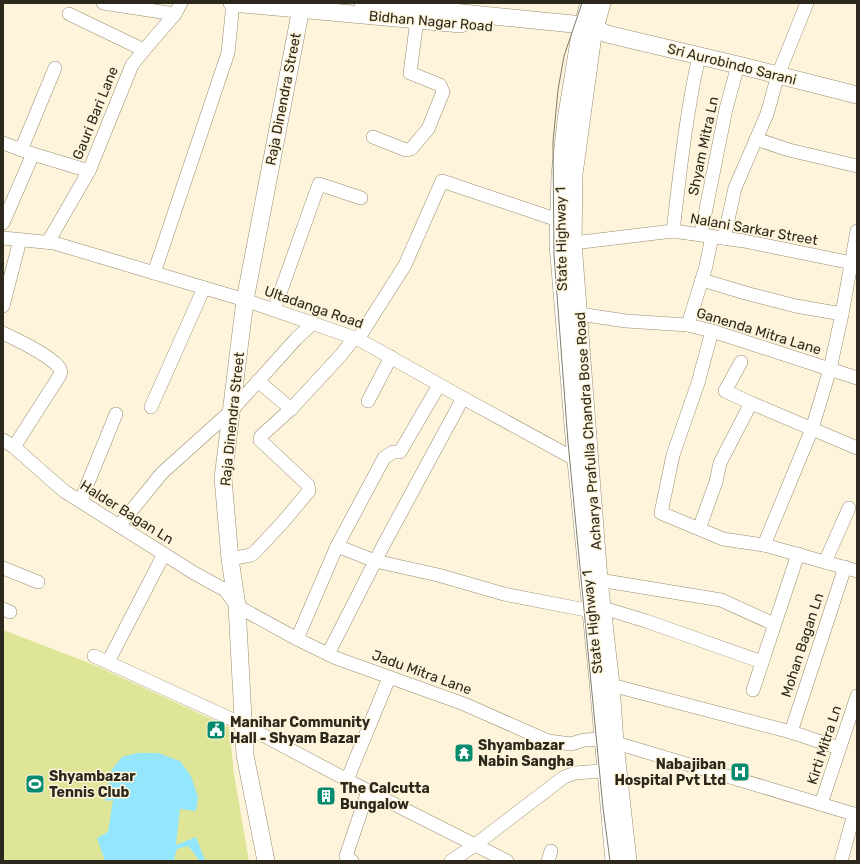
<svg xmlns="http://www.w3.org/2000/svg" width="860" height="864" font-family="Rubik,sans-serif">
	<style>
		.green { fill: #dfe597 }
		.water { fill: #93e6fb }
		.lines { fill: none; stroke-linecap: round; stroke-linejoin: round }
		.minor-casing { stroke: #978c6f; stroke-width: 14 }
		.major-casing { stroke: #978c6f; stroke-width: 18 }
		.minor { stroke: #fff; stroke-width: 13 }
		.major { stroke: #fff; stroke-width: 17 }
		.tram { stroke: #817b69; stroke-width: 1 }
		.labels { text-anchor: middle; stroke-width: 3; stroke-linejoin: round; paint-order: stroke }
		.street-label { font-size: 14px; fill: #2c281c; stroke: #fdf4db }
		.poi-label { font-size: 14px; font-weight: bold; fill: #2c281c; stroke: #fdf4db; text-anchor: start }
	</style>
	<rect width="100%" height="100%" fill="#fdf4db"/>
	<!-- green -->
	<polygon class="green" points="3,630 92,664 229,727 234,774 249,861 3,861"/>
	<!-- water -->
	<polygon class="water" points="137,753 158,753 180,761 191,776 198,797 196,811 180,809 176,845 196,837 205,860 199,861 194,853 188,846 177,849 174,859 176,861 105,861 97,838 108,832 113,800 105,801 111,771 122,757"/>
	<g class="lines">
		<!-- minor casing -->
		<g class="minor-casing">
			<g id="minor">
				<polyline points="103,3 175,14"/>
				<polyline points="69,14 144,50"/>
				<polyline points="373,137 406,150 411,149 428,129 443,92 440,85 410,73 417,20"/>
				<polyline points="756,139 789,150 857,166"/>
				<polyline points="3,143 33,154 89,171"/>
				<polyline points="21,150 55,68"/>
				<polyline points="3,223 33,154"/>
				<path d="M 673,231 C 680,172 686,114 699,56"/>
				<polyline points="701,234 726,109 738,65"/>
				<polyline points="3,238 54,243 245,300 358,339 463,398 582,463"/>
				<polyline points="724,238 735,188 767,114 778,75 807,3"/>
				<polyline points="48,242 89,171 132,65 144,50 175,14 181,3"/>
				<polyline points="565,244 673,231 744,241 852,263 857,265"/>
				<polyline points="154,273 228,53 233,3"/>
				<polyline points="702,280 749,294 796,306 842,314"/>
				<polyline points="3,306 20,240"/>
				<polyline points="274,310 319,184 361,198"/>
				<polyline points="579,314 626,321 688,325 712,331 857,378"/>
				<polyline points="688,325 706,266 712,236"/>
				<polyline points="712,331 698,383 673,455 661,513 723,539 764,545 857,571"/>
				<path d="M 3,333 C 19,341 46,353 58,366 C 61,369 61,372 60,375 L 14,447"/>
				<polyline points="358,339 405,265 442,181 558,220"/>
				<polyline points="741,362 725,391 751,403 857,448"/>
				<polyline points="258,381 291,409 341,355 355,337"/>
				<polyline points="368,401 391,357"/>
				<polyline points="151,407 204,288"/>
				<polyline points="3,440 14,447 64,491 194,573 225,590 237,606 297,639 336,658 464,704 548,741 571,744 584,740 603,739 857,815"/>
				<polyline points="81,500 116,414"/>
				<polyline points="119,526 162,473 232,410 296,339 313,323"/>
				<polyline points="699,529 716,482 720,463 751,403"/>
				<polyline points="764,545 812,429 830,369 842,314 857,231"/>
				<polyline points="337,546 375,561 438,575 504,594 591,611 603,608 646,621 762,662"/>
				<polyline points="230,559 251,555 255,552 283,522 309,491 308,485 260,440 261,436 291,409"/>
				<polyline points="825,562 849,508"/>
				<polyline points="3,568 38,582"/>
				<polyline points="599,580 721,600 774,624"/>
				<polyline points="3,609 10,612"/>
				<polyline points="297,639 337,546 384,458 393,452 400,452 439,385"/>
				<polyline points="328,654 384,544 463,398"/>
				<polyline points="94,656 242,724 368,791 507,861"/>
				<polyline points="108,662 164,554"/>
				<polyline points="611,685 791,732 839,748"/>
				<polyline points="753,690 798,554"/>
				<polyline points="791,732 845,567"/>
				<polyline points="347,780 389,678"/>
				<polyline points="821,804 857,696"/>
				<polyline points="352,861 346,856 368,791"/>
				<polyline points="451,861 475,845 564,777 575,773 614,770"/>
				<polyline points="548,861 551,851"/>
				<polyline points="841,861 854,814"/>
			</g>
		</g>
		<!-- major casing -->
		<g class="major-casing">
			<g id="major">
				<polyline points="232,3 461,24"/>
				<polyline points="363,3 583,25 595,28 607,34 738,65 857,95"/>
				<polyline points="589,3 580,35 566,120 560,175 558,244 576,461 598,681 614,861"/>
				<polyline points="602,3 593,35 574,174 573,243 599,580 611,685 615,743 628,861"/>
				<polyline points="266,861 245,755 237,606 230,559 223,478 245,300 302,3"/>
			</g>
		</g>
		<!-- minor -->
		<use href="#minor" class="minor"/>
		<!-- major -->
		<use href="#major" class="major"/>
		<!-- tram -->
		<polyline class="tram" points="582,3 564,56 558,90 553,142 554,255 568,442 603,808 610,861"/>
	</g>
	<!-- icons -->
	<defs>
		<g id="civic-square" transform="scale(1)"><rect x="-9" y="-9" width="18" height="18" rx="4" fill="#048a6f" stroke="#fdf4db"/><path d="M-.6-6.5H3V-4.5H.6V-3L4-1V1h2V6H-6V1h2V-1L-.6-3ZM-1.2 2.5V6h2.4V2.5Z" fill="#fff"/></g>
		<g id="temple-square" transform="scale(1)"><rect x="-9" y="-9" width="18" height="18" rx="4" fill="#048a6f" stroke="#fdf4db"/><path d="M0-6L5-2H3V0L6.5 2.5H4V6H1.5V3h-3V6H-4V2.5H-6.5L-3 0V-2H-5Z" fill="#fff"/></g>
		<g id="hospital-square" transform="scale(1)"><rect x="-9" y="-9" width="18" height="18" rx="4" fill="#048a6f" stroke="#fdf4db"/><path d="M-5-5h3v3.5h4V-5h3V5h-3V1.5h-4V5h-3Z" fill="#fff"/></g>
		<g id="stadium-square" transform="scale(1)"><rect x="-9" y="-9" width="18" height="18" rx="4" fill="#048a6f" stroke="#fdf4db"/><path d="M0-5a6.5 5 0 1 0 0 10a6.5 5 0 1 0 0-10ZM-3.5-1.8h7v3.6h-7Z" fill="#fff"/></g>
		<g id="building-square" transform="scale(1)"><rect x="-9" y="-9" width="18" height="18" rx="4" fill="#048a6f" stroke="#fdf4db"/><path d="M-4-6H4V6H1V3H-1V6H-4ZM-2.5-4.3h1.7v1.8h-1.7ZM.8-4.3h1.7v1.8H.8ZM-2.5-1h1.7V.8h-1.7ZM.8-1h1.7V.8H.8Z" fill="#fff"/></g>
	</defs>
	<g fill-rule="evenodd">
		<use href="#civic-square" x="216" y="730"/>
		<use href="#temple-square" x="464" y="753"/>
		<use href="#hospital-square" x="740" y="772"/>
		<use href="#stadium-square" x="35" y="784"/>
		<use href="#building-square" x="326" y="796"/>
	</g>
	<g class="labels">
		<!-- street labels -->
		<g class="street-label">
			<text transform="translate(431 21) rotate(5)" y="5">Bidhan Nagar Road</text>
			<text transform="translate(732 64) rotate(14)" y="5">Sri Aurobindo Sarani</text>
			<text transform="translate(283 99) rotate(-79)" y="5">Raja Dinendra Street</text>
			<text transform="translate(95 113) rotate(-68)" y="5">Gauri Bari Lane</text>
			<text transform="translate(703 146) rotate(-78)" y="5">Shyam Mitra Ln</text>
			<text transform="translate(754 229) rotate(10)" y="5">Nalani Sarkar Street</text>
			<text transform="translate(561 239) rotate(-91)" y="5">State Highway 1</text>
			<text transform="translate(314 307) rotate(19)" y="5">Ultadanga Road</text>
			<text transform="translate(759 331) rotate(17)" y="5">Ganenda Mitra Lane</text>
			<text transform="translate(232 419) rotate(-84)" y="5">Raja Dinendra Street</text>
			<text transform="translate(588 431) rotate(-94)" y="5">Acharya Prafulla Chandra Bose Road</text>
			<text transform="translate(127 512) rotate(32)" y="5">Halder Bagan Ln</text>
			<text transform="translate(592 622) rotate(-96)" y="5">State Highway 1</text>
			<text transform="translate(802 645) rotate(-72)" y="5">Mohan Bagan Ln</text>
			<text transform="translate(422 672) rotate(20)" y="5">Jadu Mitra Lane</text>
			<text transform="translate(824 745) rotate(-72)" y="5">Kirti Mitra Ln</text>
		</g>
		<!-- poi labels -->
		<g class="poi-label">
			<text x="230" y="727">Manihar Community<tspan x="230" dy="16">Hall - Shyam Bazar</tspan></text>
			<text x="478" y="750">Shyambazar<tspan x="478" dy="16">Nabin Sangha</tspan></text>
			<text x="726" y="769" text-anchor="end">Nabajiban<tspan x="726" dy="16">Hospital Pvt Ltd</tspan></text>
			<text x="49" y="781">Shyambazar<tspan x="49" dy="16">Tennis Club</tspan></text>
			<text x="340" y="793">The Calcutta<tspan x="340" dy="16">Bungalow</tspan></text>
		</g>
	</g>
	<!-- border -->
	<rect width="860" height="864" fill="none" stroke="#2c281c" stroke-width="8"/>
</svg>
